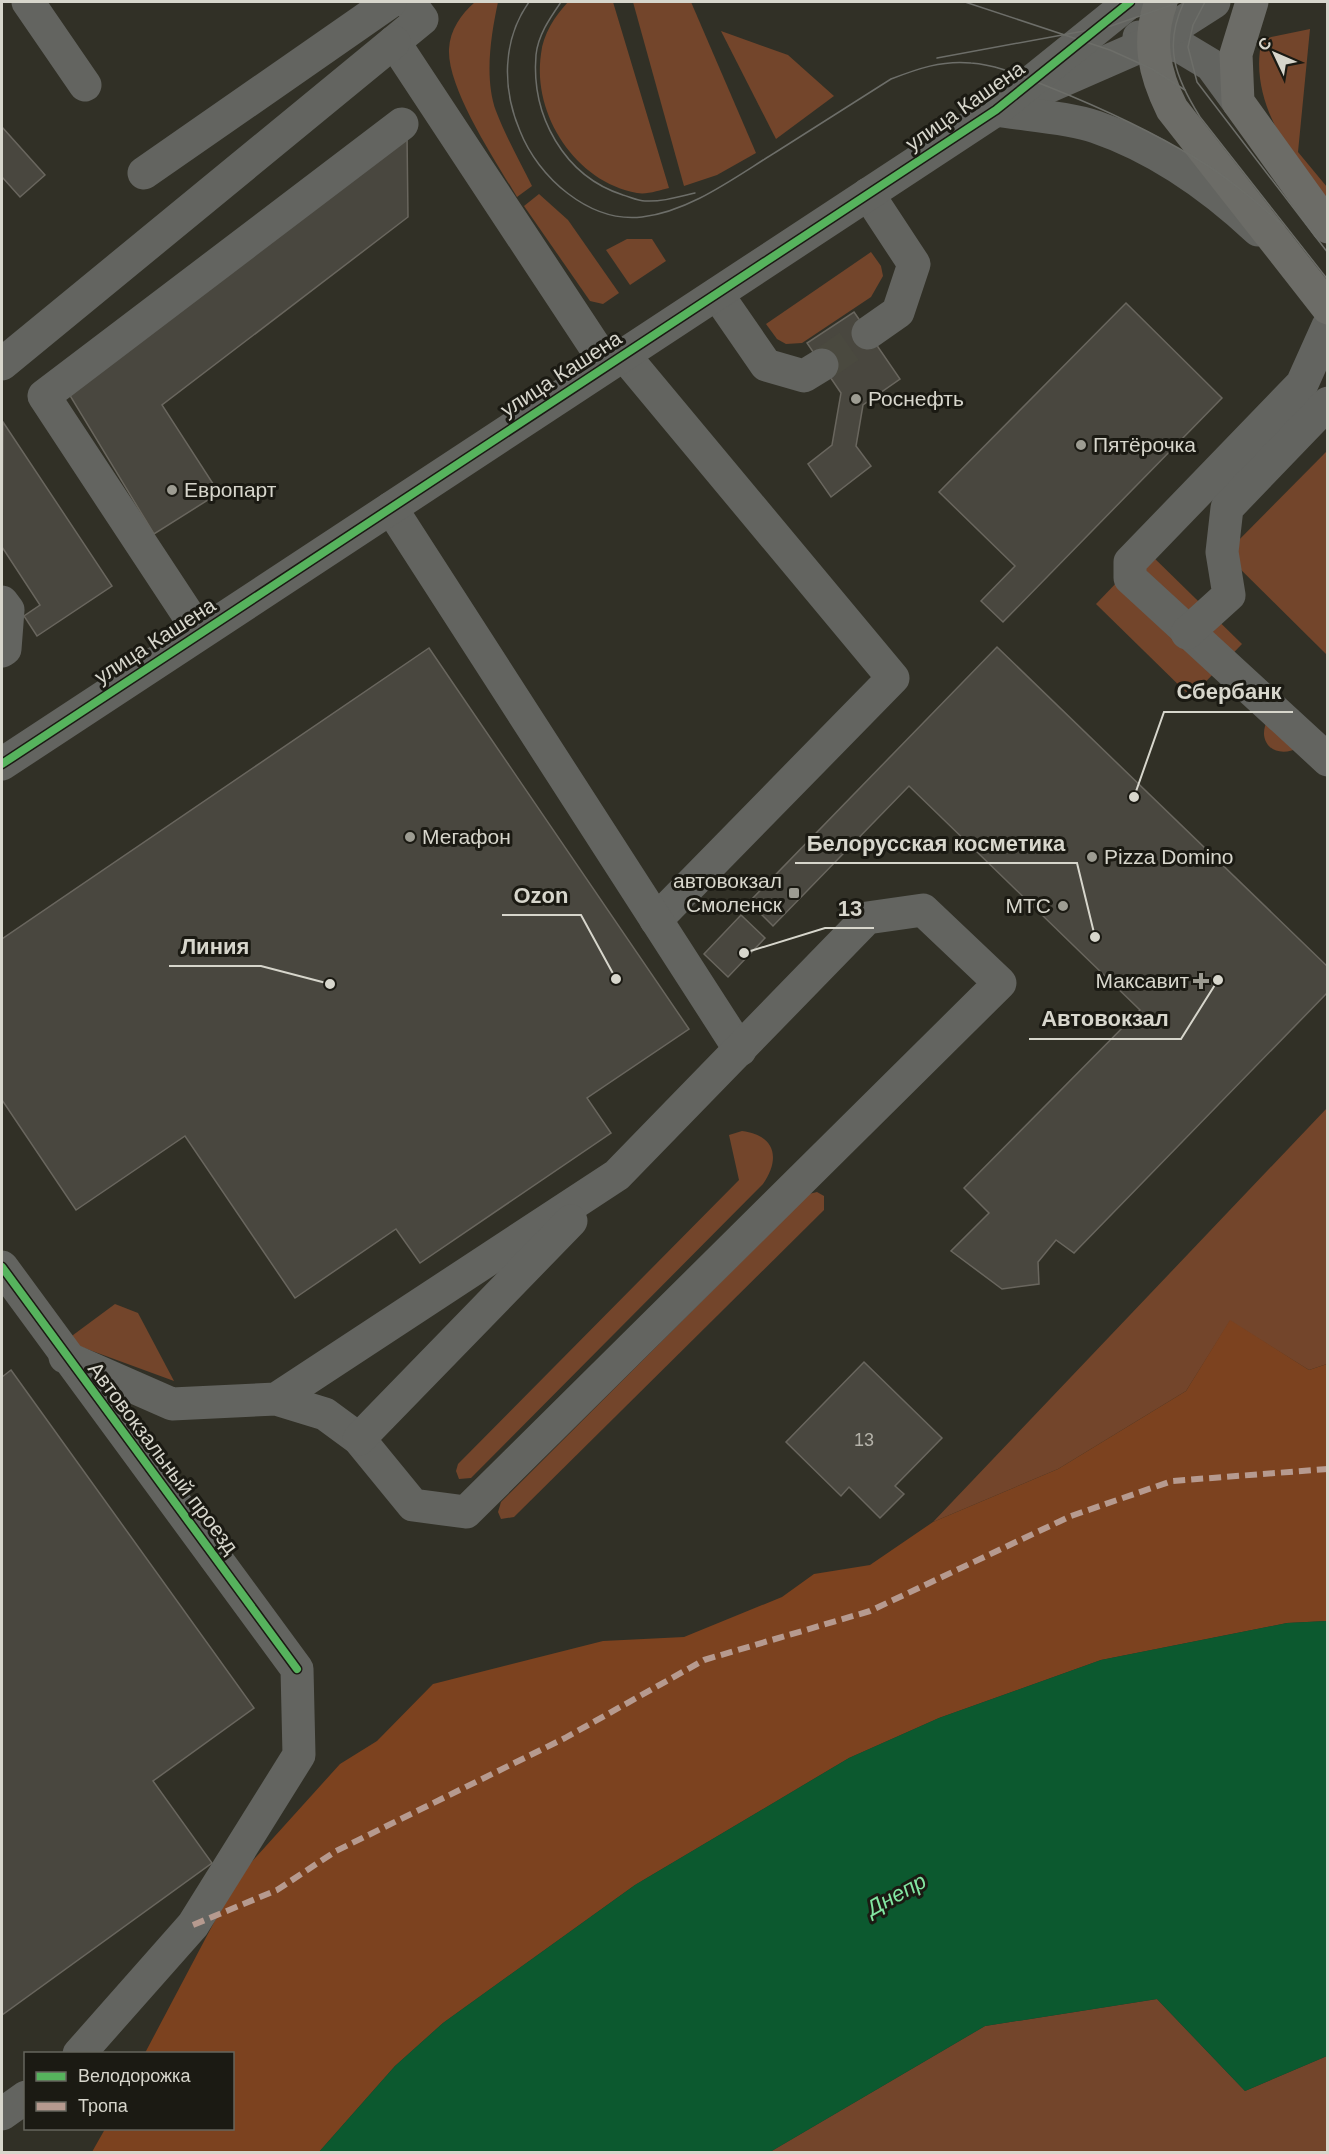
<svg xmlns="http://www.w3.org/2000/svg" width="1329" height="2154" font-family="Arial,sans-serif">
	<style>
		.green { fill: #73452b }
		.forest { fill: #7c421f }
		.water { fill: #0c592f }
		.building { fill: #49473f; stroke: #69665e; stroke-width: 1.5 }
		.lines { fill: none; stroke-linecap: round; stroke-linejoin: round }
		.minor-tunnel { stroke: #4a493f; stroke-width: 33; stroke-dasharray: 33 16; stroke-linecap: butt }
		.minor { stroke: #636460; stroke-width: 33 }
		.major { stroke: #6c6c67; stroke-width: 33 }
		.tram { stroke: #6d6e69; stroke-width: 1.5 }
		.quiet { stroke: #b69a8f; stroke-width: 6; stroke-dasharray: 12 6; stroke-linecap: butt }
		.cycleway-casing { stroke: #1b1a13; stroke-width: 11 }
		.cycleway { stroke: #56b35d; stroke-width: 8 }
		.poi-dot { fill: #9d9c92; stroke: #1b1a13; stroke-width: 2 }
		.labels { text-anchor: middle; stroke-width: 6; stroke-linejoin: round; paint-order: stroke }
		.number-label { font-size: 18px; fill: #b4b2a9 }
		.street-label { font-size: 21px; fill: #d7d6cc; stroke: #1b1a13 }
		.poi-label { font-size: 21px; fill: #d7d6cc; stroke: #1b1a13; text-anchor: start }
		.water-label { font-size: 22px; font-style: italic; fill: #83e7a2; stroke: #1b1a13 }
		.leader { fill: none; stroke: #d7d6cc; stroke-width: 2 }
		.callout-dot { fill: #d7d6cc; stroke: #1b1a13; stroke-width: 2 }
		.callout-label { font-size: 22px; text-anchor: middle; font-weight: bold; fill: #d7d6cc; stroke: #1b1a13; stroke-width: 6; stroke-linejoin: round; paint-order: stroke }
	</style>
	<rect width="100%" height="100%" fill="#313026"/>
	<!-- green -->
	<g class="green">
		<path d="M 475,2 L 498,2 C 491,35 484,78 496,111 C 506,137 520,162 532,186 L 517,197 C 497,163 447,89 449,49 C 450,30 461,14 475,2 Z"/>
		<path d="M 568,2 L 613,2 L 669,188 C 660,190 647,195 637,193 C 576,182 532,115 541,54 C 543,34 555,16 568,2 Z"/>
		<polygon points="633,2 691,2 756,153 717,175 684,186"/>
		<path d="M 1310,29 L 1298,152 L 1327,187 L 1327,209 C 1294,157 1247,104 1262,39 Z"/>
		<polygon points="721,31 788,55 834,96 776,139"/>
		<polygon points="539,194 568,220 619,293 603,304 590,301 524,206"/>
		<polygon points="627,239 652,239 666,261 630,285 606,250"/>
		<polygon points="871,252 881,266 883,276 871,297 802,343 786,344 777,339 766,324"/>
		<polygon points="1327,451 1327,655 1225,554"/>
		<polygon points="1147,551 1242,644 1191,697 1096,604"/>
		<path d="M 1269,717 L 1300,747 C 1275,761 1254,742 1269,717 Z"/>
		<polygon points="1327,1108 1327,1364 1309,1370 1230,1321 1186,1391 1058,1469 933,1522"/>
		<path d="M 742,1131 C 775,1135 781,1158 763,1184 L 471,1478 L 459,1479 L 456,1471 L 458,1464 L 739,1180 L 729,1135 Z"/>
		<polygon points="817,1192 824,1196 824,1210 514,1517 501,1519 498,1512 501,1502 809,1194"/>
		<polygon points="115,1304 138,1313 174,1381 65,1341"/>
		<polygon points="1157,1999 1245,2091 1327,2056 1327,2152 770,2152 985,2026"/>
	</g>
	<!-- forest -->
	<polygon class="forest" points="1230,1320 1309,1370 1327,1364 1327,1621 1287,1623 1101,1660 939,1718 849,1758 635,1885 443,2023 395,2066 319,2152 92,2152 105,2129 232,2128 232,2054 145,2053 238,1877 340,1764 377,1741 433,1684 603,1641 684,1637 782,1597 814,1574 870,1565 933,1522 1058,1469 1186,1391"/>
	<!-- water -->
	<polygon class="water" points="1327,1621 1327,2056 1245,2091 1157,1999 985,2026 770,2152 319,2152 395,2066 443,2023 635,1885 849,1758 939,1718 1101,1660 1287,1623"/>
	<!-- building -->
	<g class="building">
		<polygon points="2,127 45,175 20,197 2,177"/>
		<polygon points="407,134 408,217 162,405 219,493 154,534 66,389"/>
		<polygon points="1126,303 1222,398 1003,622 981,601 1015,566 939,492"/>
		<polygon points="854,312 900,379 863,405 856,446 871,466 831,497 808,464 832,445 841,393 807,343"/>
		<polygon points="3,422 112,586 37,636 24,616 40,605 2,547"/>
		<polygon points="997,647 1328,967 1328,992 1074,1253 1056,1240 1038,1262 1039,1284 1002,1289 951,1251 989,1213 964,1188 1140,1010 909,786 773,926 749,902"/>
		<polygon points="429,648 689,1029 587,1098 611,1133 420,1263 396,1229 295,1298 185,1136 76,1210 2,1100 2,939"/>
		<polygon points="741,915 765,938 728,977 704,954"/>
		<polygon points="864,1362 942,1438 895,1486 904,1494 880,1518 849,1487 841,1496 786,1442"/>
		<polygon points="11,1370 254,1708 153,1781 212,1863 2,2015 2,1377"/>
	</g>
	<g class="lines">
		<!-- minor-tunnel -->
		<polyline class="minor-tunnel" points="822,365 868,333"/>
		<!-- minor -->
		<g class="minor">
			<polyline points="28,2 85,85"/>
			<polyline points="409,2 422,19 394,42 607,365"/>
			<polyline points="1139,37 1181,47 1211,65 1238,102"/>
			<polyline points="1041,90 1153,41 1214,2"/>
			<path d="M 996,110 C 1025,115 1068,117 1096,127 C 1157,148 1211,186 1258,230"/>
			<polyline points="144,173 390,2"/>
			<polyline points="868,194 914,264 898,312 868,333"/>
			<polyline points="717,294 766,365 804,376 822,365"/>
			<polyline points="1328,326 1302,384 1130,562 1130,578 1328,760"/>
			<polyline points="623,354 893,678 656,920"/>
			<polyline points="2,364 394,42"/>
			<polyline points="391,508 740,1050"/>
			<polyline points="2,602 8,610 5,649 2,651"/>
			<polyline points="200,633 44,396 402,124"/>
			<polyline points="1187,633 1229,595 1222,552 1227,508 1328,403"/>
			<polyline points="2,764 996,110 1130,2"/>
			<polyline points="2,1267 297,1669 299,1755 193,1925 79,2054"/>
			<polyline points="65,1357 172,1404 276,1399 325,1414 359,1439 413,1505 466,1512 1000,983 923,910 867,918 617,1175 276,1399"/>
			<polyline points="359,1439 571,1221"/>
			<polyline points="2,2114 26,2097"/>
		</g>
		<!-- major -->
		<g class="major">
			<path d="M 1161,2 C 1147,40 1154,73 1172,109 L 1328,308"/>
			<polyline points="1252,2 1236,54 1238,102 1328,227"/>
		</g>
		<!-- tram -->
		<g class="tram">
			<path d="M 529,2 C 502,40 502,89 520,131 C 538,177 589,223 642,217 C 691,211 735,177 776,152 C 814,128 853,103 891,79 C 917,69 942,60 971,63 C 999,65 1023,77 1049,87 C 1099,107 1151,131 1197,159 C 1229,178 1256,202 1284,226"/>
			<path d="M 561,2 C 550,18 538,35 536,55 C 531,116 564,176 623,195 C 630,197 638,201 645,201 C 662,202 678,197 695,193"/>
			<polyline points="965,2 1110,50 1152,69 1185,90"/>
			<path d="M 1184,2 C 1163,46 1175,77 1200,117 L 1328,280"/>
			<polyline points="1205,2 1193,25 1188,47 1197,82 1328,253"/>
			<polyline points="937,58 1111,26 1180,2"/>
		</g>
		<!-- quiet -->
		<polyline class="quiet" points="193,1925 277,1890 336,1851 565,1738 704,1660 870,1611 1071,1516 1172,1481 1328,1469"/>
		<!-- cycleway casing -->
		<g class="cycleway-casing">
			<g id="cycleway">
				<polyline points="2,764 996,110 1130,2"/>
				<polyline points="2,1267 297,1669"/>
			</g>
		</g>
		<!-- cycleway -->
		<use href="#cycleway" class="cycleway"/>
	</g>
	<!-- markers -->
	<g class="poi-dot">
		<circle cx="856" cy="399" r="6"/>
		<circle cx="1081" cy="445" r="6"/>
		<circle cx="172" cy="490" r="6"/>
		<circle cx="410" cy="837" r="6"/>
		<circle cx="1092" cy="857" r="6"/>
		<rect x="788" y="887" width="12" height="12" rx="3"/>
		<circle cx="1063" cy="906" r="6"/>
		<path d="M1198 972h6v6h6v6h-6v6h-6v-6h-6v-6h6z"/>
	</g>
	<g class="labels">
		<!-- number labels -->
		<g class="number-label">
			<text x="864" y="1446">13</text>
		</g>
		<!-- street labels -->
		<g class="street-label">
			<text transform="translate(965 106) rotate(-35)" y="7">улица Кашена</text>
			<text transform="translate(561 374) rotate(-33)" y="7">улица Кашена</text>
			<text transform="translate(155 641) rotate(-33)" y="7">улица Кашена</text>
			<text transform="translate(163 1458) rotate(53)" y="7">Автовокзальный проезд</text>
		</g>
		<!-- poi labels -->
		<g class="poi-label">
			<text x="868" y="406">Роснефть</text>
			<text x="1093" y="452">Пятёрочка</text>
			<text x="184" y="497">Европарт</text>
			<text x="422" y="844">Мегафон</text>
			<text x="1104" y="864">Pizza Domino</text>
			<text x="782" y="888" text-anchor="end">автовокзал<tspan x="782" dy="24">Смоленск</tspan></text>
			<text x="1051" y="913" text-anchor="end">МТС</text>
			<text x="1189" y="988" text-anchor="end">Максавит</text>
		</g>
		<!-- water labels -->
		<g class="water-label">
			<text transform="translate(896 1894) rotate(-29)" y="8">Днепр</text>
		</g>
	</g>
	<!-- callouts -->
	<path class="leader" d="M1134 797L1164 712H1293M1095 937L1077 863H795M616 979L581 915H502M744 953L825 928H874M330 984L261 966H169M1218 980L1181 1039H1029"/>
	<g class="callout-dot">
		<circle cx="1134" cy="797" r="6"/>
		<circle cx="1095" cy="937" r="6"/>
		<circle cx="616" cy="979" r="6"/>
		<circle cx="744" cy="953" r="6"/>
		<circle cx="330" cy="984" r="6"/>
		<circle cx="1218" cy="980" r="6"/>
	</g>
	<g class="callout-label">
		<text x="1229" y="699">Сбербанк</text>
		<text x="936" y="851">Белорусская косметика</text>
		<text x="541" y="903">Ozon</text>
		<text x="850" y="916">13</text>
		<text x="215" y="954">Линия</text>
		<text x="1105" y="1026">Автовокзал</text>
	</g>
	<!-- border -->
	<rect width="1329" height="2154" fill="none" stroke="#d7d6cc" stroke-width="6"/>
	<!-- legend -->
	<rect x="24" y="2052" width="210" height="78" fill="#1b1a13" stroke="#66655d" stroke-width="1.5"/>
	<rect x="36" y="2072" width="30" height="9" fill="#56b35d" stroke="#66655d" stroke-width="1.5"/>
	<text x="78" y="2082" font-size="18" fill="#d7d6cc">Велодорожка</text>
	<rect x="36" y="2102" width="30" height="9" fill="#b69a8f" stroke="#66655d" stroke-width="1.5"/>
	<text x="78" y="2112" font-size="18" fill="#d7d6cc">Тропа</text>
	<!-- north arrow -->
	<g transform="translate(1275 54) rotate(314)" stroke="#1b1a13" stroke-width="4.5" paint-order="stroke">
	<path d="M0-4.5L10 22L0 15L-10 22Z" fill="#d7d6cc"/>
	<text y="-9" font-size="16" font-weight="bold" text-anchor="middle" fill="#d7d6cc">С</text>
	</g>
</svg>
